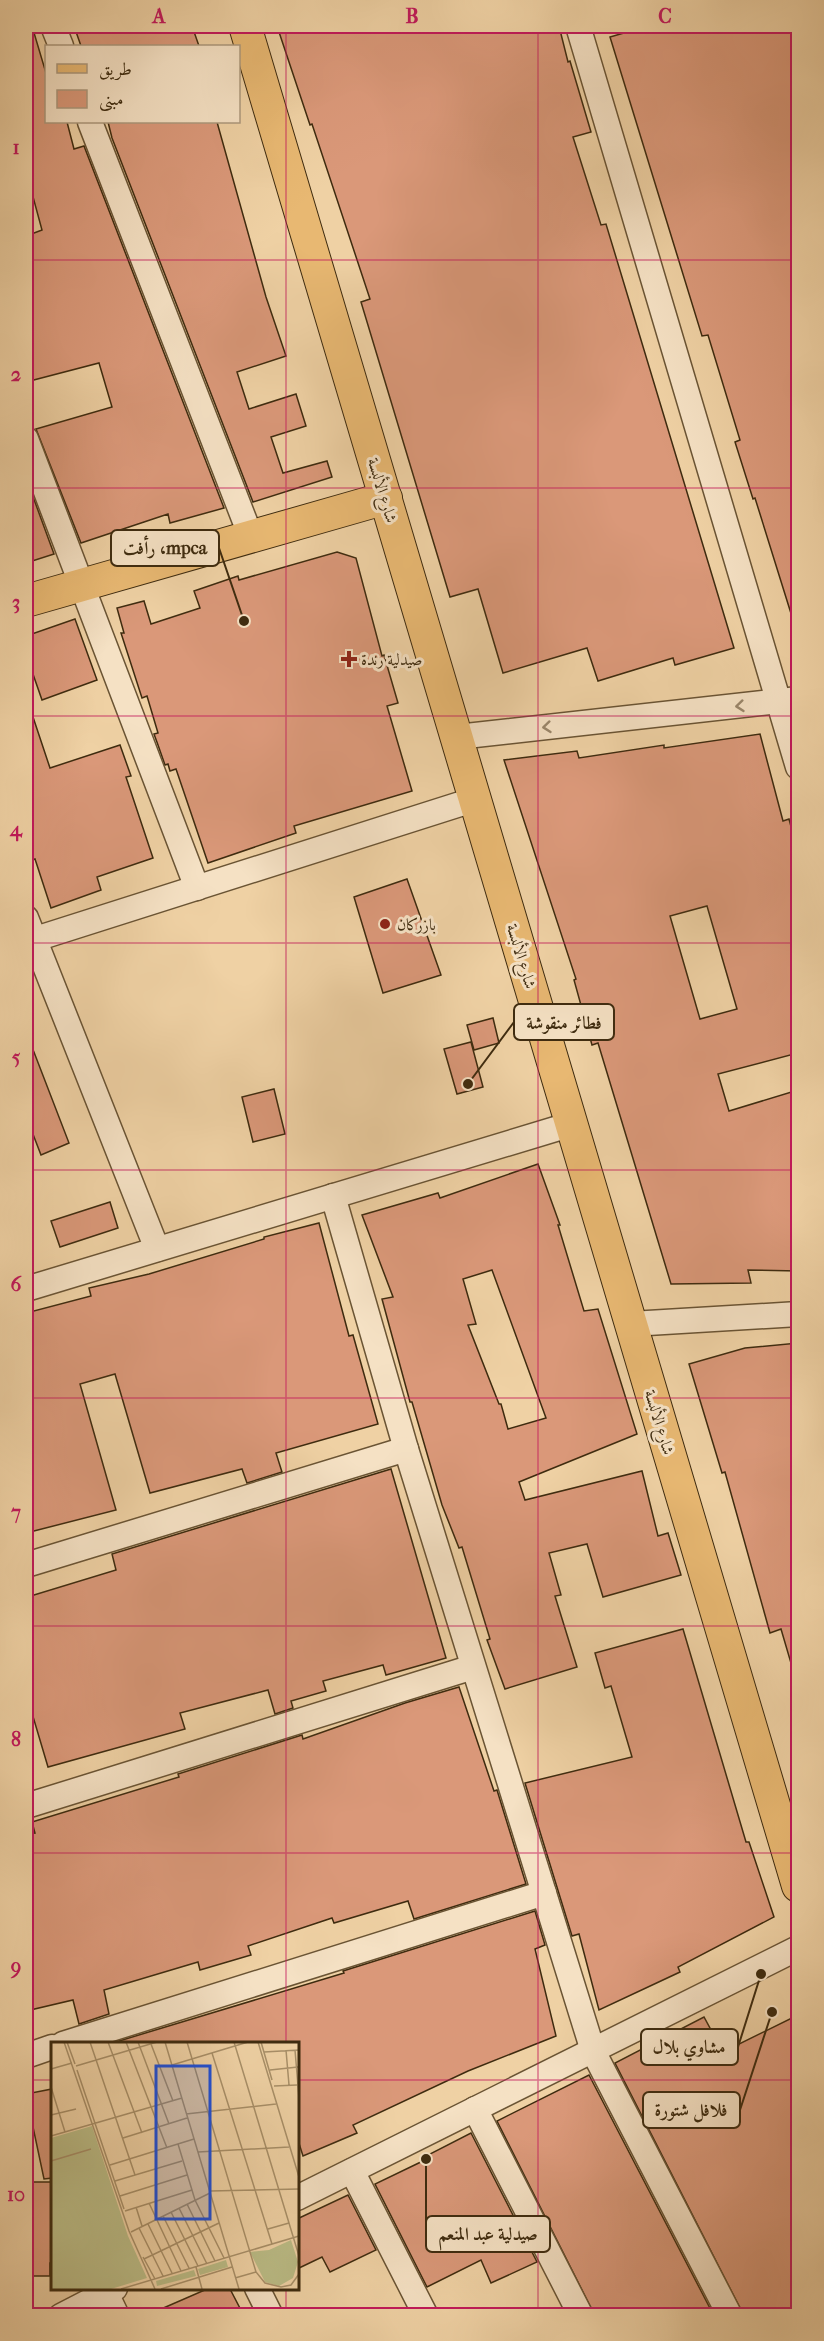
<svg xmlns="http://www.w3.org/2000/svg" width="824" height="2341" font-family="'IM FELL French Canon',Amiri,serif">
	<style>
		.building { fill: #da9879; stroke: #3e2b0f; stroke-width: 1.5; fill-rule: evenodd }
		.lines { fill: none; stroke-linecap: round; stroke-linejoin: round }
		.minor-casing { stroke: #6a5434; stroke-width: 27 }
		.major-casing { stroke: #3e2b0f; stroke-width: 34 }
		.minor { stroke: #f5e1c4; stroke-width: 24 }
		.major { stroke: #e8b872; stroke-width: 32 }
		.oneway { stroke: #9a866a }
		.grid { fill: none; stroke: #c2185b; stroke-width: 1.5; stroke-opacity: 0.55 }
		.poi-dot { fill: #8f2418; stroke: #f5e1c4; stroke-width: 2 }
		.labels { text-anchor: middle; stroke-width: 6; stroke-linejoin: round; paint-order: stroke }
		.street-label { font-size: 16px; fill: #3e2b0f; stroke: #f5e1c4 }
		.poi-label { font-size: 16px; fill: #3e2b0f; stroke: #f5e1c4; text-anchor: start }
		.inset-road { fill: none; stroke: #a88f68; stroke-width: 1.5 }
		.view { fill: #1d4ed8; fill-opacity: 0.15; stroke: #1d4ed8; stroke-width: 3 }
		.inset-edge { fill: none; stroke: #3e2b0f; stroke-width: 3 }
		.leader { fill: none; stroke: #3e2b0f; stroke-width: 2 }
		.callout-dot { fill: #3e2b0f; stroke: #f5e1c4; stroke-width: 2 }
		.callout { fill: #f5e1c4; stroke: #3e2b0f; stroke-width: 2 }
		.callout-label { font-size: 18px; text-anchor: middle; font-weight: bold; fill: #3e2b0f }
		.neatline { fill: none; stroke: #c2185b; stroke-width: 2 }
		.grid-label { font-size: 20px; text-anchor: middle; font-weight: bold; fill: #c2185b }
	</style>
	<rect width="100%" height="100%" fill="#efd1a4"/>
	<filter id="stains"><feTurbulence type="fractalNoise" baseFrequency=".00333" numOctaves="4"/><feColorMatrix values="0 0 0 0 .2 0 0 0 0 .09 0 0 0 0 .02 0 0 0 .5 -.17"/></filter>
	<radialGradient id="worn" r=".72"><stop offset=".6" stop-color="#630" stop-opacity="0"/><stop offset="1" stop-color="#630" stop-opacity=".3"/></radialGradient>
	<!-- building -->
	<g class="building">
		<polygon points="26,26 32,26 46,73 46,122 67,122 74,149 84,146 224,508 170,523 168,514 81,543 36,429 112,407 99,363 26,382 26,236 42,230 26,171"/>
		<polygon points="74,26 192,26 199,46 81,46"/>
		<polygon points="277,26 559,26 568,62 570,61 591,132 573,137 601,225 606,224 734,648 675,665 673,658 598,681 587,648 503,673 478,589 450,597 361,302 370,299 312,124 310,125"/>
		<polygon points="648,26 798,26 798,622 794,623 755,498 753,499 735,442 740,440 708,335 702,336 610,37"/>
		<polygon points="108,122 217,122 266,297 286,356 237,372 249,409 296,394 306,426 271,437 283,473 327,461 332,477 253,502 112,138"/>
		<polygon points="32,494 54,554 26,563 26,497"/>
		<polygon points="337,552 356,558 382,656 384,655 398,703 387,706 412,791 294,826 296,833 208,863 176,769 170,771 168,764 165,765 158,745 154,734 158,733 147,696 142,698 121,633 124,633 117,608 144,601 151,624 200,608 194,591 238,576 239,580"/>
		<polygon points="75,619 97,680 42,700 26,654 26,636"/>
		<polygon points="29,705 50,768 120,745 131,776 126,777 153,858 97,877 101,890 51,908 35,859 26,862 26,706"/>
		<path d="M 760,734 L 783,821 L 789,819 L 798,853 L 798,1053 L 718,1074 L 729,1111 L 798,1090 L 798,1271 L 748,1270 L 751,1283 L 671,1284 L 598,1043 L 592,1045 L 574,980 L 576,979 L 504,760 L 577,751 L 579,758 L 664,745 L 664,748 ZM 707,906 L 737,1009 L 700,1019 L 670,916 Z"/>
		<polygon points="407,879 441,975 383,993 354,897"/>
		<polygon points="493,1018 499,1043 474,1050 467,1025"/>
		<polygon points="27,1034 69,1143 41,1155 26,1116"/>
		<polygon points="471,1042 483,1087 457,1094 444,1049"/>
		<polygon points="274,1089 285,1134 253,1142 242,1097"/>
		<path d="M 538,1164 L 560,1225 L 558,1225 L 584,1311 L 598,1309 L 637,1434 L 519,1482 L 525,1500 L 642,1471 L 658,1536 L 668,1533 L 681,1575 L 603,1597 L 587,1544 L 549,1553 L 561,1595 L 555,1596 L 577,1667 L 505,1689 L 487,1640 L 490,1639 L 462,1547 L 459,1548 L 442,1505 L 412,1402 L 410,1402 L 382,1299 L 393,1297 L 362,1215 L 438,1193 L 440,1198 ZM 492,1270 L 546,1418 L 508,1429 L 501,1404 L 499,1404 L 468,1325 L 476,1324 L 463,1279 Z"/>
		<polygon points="110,1202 118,1228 60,1247 51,1221"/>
		<polygon points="319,1223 349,1336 353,1335 378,1424 276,1453 282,1472 247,1483 242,1469 150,1493 115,1374 80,1384 116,1510 26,1533 26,1313 91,1296 89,1288 149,1274 264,1239 264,1237"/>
		<polygon points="798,1343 798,1669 793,1670 781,1629 770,1633 725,1472 722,1473 689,1364 745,1348"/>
		<polygon points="391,1469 446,1658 386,1675 383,1665 323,1681 326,1691 291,1701 293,1708 275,1714 268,1690 180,1713 185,1729 48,1767 26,1693 26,1595 34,1595 116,1570 112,1554"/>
		<polygon points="683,1629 746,1842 749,1842 774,1917 678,1967 680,1972 599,2010 579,1934 572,1936 525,1783 632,1757 611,1686 605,1688 595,1653"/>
		<polygon points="459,1687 494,1791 497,1790 526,1884 414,1919 408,1901 334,1923 332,1918 248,1946 251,1955 200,1970 198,1962 104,1990 109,2014 79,2024 73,2000 26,2011 26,1834 35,1833 32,1822 179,1777 178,1774 302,1735 303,1739 405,1703"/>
		<polygon points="535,1911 545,1945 535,1949 556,2036 468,2071 353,2125 357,2133 303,2156 297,2137 297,2044 120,2044 119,2041 344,1973 343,1971"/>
		<polygon points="798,2015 798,2316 744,2316 615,2063 704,2017 723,2052"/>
		<polygon points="589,2075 714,2316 595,2316 497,2121"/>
		<polygon points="52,2089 52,2178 44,2179 26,2094"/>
		<polygon points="471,2133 537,2262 491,2283 481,2260 427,2287 375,2184 427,2159 426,2156"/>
		<polygon points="26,2182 52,2182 52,2263 50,2263 50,2276 26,2276"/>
		<polygon points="348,2195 376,2250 330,2272 322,2257 297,2269 297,2219"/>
		<polygon points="207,2289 230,2289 244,2316 145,2316"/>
	</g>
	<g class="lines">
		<!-- minor casing -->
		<g class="minor-casing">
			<g id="minor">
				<polyline points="53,26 61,46"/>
				<polyline points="578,26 798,767"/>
				<polyline points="90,122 251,537"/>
				<polyline points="26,439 197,888"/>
				<polyline points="457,737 798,699"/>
				<polyline points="26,918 157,1249"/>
				<polyline points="26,942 476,799"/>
				<polyline points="333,1196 406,1449 593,2051 730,2316"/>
				<polyline points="26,1289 572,1124"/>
				<polyline points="631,1324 798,1314"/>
				<polyline points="26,1565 406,1449"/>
				<polyline points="26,1806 473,1667"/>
				<polyline points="63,2044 544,1893"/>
				<polyline points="26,2056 52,2047"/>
				<polyline points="475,2109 581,2316"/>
				<polyline points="352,2171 426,2316"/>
				<polyline points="297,2198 798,1948"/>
				<polyline points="257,2288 271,2316"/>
				<polyline points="106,2293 117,2316"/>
				<polyline points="61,2316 115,2288"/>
			</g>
		</g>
		<!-- major casing -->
		<g class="major-casing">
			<g id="major">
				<polyline points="245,26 798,1886"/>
				<polyline points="26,601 386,498"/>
			</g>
		</g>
		<!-- minor -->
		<use href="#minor" class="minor"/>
		<!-- major -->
		<use href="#major" class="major"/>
	</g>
	<!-- one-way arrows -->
	<defs><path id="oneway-chevron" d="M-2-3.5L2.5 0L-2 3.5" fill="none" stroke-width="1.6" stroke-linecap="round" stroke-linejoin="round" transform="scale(1.5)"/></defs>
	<g class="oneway">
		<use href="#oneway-chevron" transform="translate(740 706) rotate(174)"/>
		<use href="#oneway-chevron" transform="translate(547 727) rotate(174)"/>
	</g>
	<!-- grid -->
	<path class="grid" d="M 286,26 L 286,2044M 538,26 L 538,2316M 26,260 L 798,260M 26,488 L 798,488M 26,716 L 798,716M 26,943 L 798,943M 26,1170 L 798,1170M 26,1398 L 798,1398M 26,1626 L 798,1626M 26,1853 L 798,1853M 26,2080 L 52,2080M 297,2080 L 798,2080M 286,2288 L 286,2316"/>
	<!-- markers -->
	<g class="poi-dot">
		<path d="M346 650h6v6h6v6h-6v6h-6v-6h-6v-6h6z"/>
		<circle cx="385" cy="924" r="6"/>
	</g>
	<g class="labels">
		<!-- street labels -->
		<g class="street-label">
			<text transform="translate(383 490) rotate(73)" y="6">شارع الألبسة</text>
			<text transform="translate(522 956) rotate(73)" y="6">شارع الألبسة</text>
			<text transform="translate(660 1422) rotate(73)" y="6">شارع الألبسة</text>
		</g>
		<!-- poi labels -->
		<g class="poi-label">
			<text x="361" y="665">صيدلية رندة</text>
			<text x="397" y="930">بازركان</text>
		</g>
	</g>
	<!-- overview -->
	<g transform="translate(51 2042)">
		<rect width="248" height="248" fill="#efd1a4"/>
		<path d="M 41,84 L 77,194 L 96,236 L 60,247 L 0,247 L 0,96 ZM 240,198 L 247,220 L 242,236 L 228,244 L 214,240 L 199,210 L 218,208 ZM 175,218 L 177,225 L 149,233 L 147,227 ZM 143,228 L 145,234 L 106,244 L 105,239 Z" fill="#babb85"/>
		<path class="inset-road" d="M 13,0 L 78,189 L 104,247M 16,0 L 24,22M 39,0 L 84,133M 57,0 L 91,91M 75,0 L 116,106M 87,0 L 118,82M 114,0 L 188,247M 136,0 L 205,230 L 214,241 L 230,245 L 240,243 L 248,232M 183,0 L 248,214M 207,0 L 248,135M 210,0 L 221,38M 100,2 L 122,59M 235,8 L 238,43M 244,8 L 248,56M 213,10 L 248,8M 161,11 L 221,202M 121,23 L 197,0M 25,24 L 106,0M 0,27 L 21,21M 26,28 L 73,167M 219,28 L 247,25M 223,44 L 246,43M 0,45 L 14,90M 135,72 L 225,62M 0,73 L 25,67M 0,94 L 131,56M 72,96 L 136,76M 127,102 L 144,158 L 173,216M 147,110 L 238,105M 0,119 L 40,107M 59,123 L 143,97M 64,139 L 131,119M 159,149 L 248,147M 69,154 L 136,133M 98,161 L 130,229M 136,162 L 164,219M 85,165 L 91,184M 128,166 L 156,222M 74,169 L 141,148M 120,170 L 147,224M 112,174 L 138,226M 97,182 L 121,231M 88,186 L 112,234M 217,187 L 238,181M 80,190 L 159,151M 92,215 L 104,237M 93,217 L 168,181M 145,225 L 151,247M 184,236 L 205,230M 70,247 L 248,194M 110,247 L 181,225"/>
		<path class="view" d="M 105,24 L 159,24 L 159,177 L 105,177 Z"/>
		<rect width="248" height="248" class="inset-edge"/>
	</g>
	<!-- callouts -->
	<path class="leader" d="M244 621L219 548M468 1084L514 1022M761 1974L738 2047M772 2012L740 2110M426 2159L426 2234"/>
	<g class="callout-dot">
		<circle cx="244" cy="621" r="6"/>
		<circle cx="468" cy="1084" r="6"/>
		<circle cx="761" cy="1974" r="6"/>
		<circle cx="772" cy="2012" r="6"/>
		<circle cx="426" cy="2159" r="6"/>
	</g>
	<g class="callout">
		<rect x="111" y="530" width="108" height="36" rx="6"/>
		<rect x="514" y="1004" width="100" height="36" rx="6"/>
		<rect x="641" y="2029" width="97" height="36" rx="6"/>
		<rect x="643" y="2092" width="97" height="36" rx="6"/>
		<rect x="426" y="2216" width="124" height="36" rx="6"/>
	</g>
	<g class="callout-label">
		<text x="165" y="554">رأفت ،mpca</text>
		<text x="564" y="1029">فطائر منقوشة</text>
		<text x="689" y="2053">مشاوي بلال</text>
		<text x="691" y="2116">فلافل شتورة</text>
		<text x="488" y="2240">صيدلية عبد المنعم</text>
	</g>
	<!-- margin -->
	<rect width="824" height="2341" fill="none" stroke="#efd1a4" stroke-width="66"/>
	<!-- legend -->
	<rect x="45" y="45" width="195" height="78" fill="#f5e1c4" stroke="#ac987c" stroke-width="1.5"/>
	<rect x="57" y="64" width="30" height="9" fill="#e8b872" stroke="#ac987c" stroke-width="1.5"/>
	<text x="99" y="75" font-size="18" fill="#3e2b0f">طريق</text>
	<rect x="57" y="90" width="30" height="18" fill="#da9879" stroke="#ac987c" stroke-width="1.5"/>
	<text x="99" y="105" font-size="18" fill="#3e2b0f">مبنى</text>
	<rect x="33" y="33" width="758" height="2275" class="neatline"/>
	<g class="grid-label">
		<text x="159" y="23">A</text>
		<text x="412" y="23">B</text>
		<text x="665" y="23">C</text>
		<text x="16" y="154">1</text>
		<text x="16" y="381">2</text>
		<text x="16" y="609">3</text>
		<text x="16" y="836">4</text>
		<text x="16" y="1064">5</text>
		<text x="16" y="1291">6</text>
		<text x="16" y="1519">7</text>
		<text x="16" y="1746">8</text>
		<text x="16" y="1974">9</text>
		<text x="16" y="2201">10</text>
	</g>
	<rect width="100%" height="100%" filter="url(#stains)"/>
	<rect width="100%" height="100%" fill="url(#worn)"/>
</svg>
